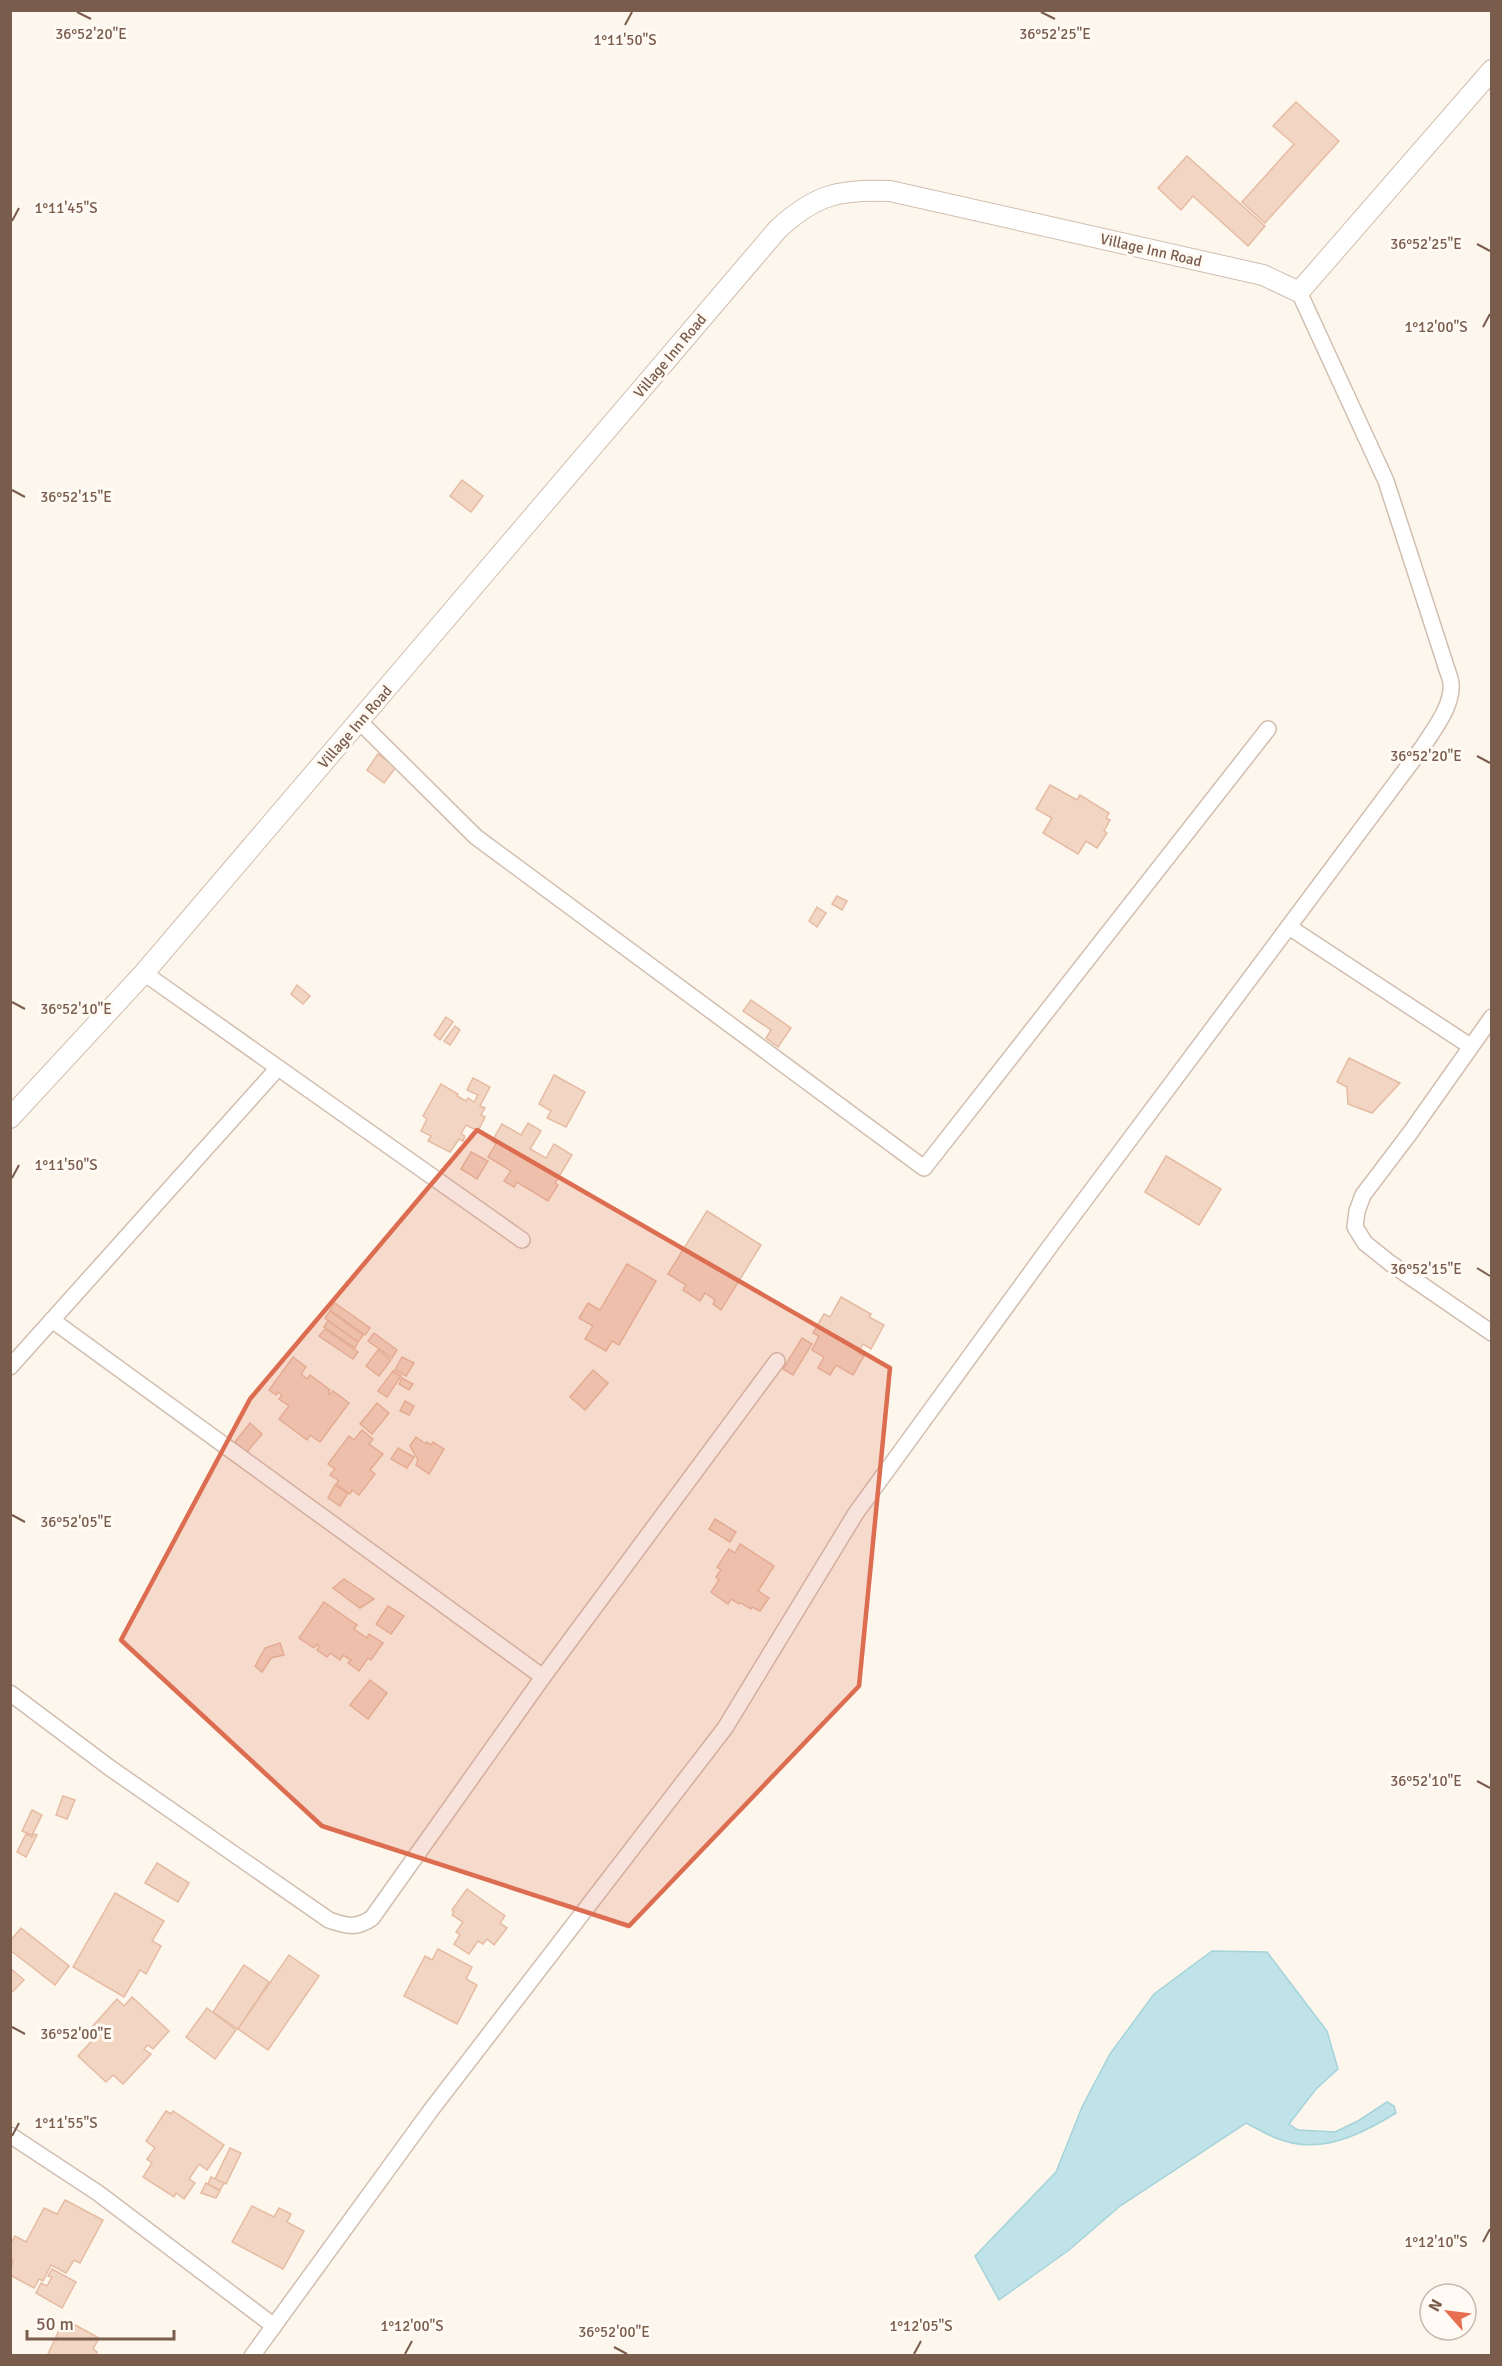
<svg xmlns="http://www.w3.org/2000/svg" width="1502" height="2366" font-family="Signika,sans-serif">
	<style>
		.water { fill: #bfe3e8; stroke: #a5d3da; stroke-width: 1.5 }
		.building { fill: #f3d5c3; stroke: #e6bba3; stroke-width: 1.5 }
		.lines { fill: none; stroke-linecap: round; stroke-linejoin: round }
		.minor-casing { stroke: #d1beb0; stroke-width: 18 }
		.tertiary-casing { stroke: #d1beb0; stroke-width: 22 }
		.minor { stroke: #fff; stroke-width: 15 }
		.tertiary { stroke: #fff; stroke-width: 20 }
		.marked { fill: #dc6d51; fill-opacity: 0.2; stroke: #dc6d51; stroke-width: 4.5; stroke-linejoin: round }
		.ticks { fill: none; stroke: #7a5c4d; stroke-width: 2 }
		.labels { text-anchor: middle; stroke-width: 6; stroke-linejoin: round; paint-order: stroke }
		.street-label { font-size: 15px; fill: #7a5c4d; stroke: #fffaf3 }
		.ticks-label { font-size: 15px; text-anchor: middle; fill: #7a5c4d; stroke: #fffaf3; stroke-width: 6; stroke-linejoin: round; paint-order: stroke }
	</style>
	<rect width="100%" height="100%" fill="#fdf6ec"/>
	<!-- water -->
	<path class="water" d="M 1212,1951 L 1267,1952 L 1327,2031 L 1338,2069 L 1316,2089 L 1289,2124 L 1298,2130 L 1335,2132 L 1358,2121 L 1387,2102 L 1394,2106 L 1396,2113 C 1360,2135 1319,2156 1276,2138 C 1266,2134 1256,2128 1246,2123 L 1120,2206 L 1069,2250 L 999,2300 L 975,2256 L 1056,2172 L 1082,2107 L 1110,2054 L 1154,1994 Z"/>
	<!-- building -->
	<g class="building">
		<polygon points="1296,102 1339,141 1265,223 1242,202 1294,144 1273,126"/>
		<polygon points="1187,156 1265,226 1248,246 1193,196 1181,210 1158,188"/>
		<polygon points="462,480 483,496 471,512 450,496"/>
		<polygon points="378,754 396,767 384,783 367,770"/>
		<polygon points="1050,785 1077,800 1080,795 1109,813 1106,818 1110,820 1104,831 1107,833 1097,848 1086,841 1078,854 1043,833 1052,818 1036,809"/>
		<polygon points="837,896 847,901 842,910 832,904"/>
		<polygon points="817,907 826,913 817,927 809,921"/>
		<polygon points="297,985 310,996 303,1004 291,994"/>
		<polygon points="751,1000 791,1028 778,1047 766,1038 771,1030 743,1011"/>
		<polygon points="446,1017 453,1022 440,1040 434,1035"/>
		<polygon points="455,1026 460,1030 450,1045 444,1041"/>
		<polygon points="1349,1058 1400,1083 1372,1113 1348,1104 1347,1087 1337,1082"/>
		<polygon points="554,1075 585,1092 566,1127 547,1118 551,1111 539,1104"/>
		<polygon points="473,1078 490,1087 480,1106 485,1108 481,1115 485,1117 478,1131 466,1125 461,1134 465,1136 463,1141 459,1139 450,1152 428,1141 431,1136 421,1131 427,1119 423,1116 441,1084 458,1094 457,1096 466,1101 468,1098 474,1102 478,1095 467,1090"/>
		<polygon points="528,1123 541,1131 530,1149 546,1158 554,1144 572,1155 555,1183 558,1185 548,1201 517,1182 514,1187 504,1181 511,1171 488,1157 496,1144 492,1141 502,1124 521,1135"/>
		<polygon points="471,1152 488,1161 477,1179 461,1169"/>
		<polygon points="1166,1156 1221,1189 1199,1225 1145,1192"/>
		<polygon points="707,1211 761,1245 721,1310 713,1304 715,1300 705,1293 700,1301 683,1290 686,1285 668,1274"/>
		<polygon points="627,1264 656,1281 619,1345 612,1341 606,1351 585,1339 593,1326 579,1318 588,1303 600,1310"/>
		<polygon points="841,1297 871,1314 869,1317 884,1325 871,1349 863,1344 858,1353 864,1356 853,1375 836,1365 830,1375 818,1368 824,1357 812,1350 819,1336 813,1333 824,1314 830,1317"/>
		<polygon points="335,1303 370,1328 365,1335 330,1310"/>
		<polygon points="330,1311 363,1335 358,1342 325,1318"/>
		<polygon points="328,1321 358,1342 355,1348 324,1327"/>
		<polygon points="325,1329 358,1352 353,1359 319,1336"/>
		<polygon points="374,1333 397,1350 392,1358 368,1341"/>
		<polygon points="802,1338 812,1344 793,1375 783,1369"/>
		<polygon points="378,1350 391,1360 379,1376 366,1366"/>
		<polygon points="293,1357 306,1367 301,1374 307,1379 310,1375 330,1390 328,1393 330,1394 333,1391 349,1403 320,1442 310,1435 307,1440 279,1419 289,1406 279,1399 282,1395 278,1392 276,1395 269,1390"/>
		<polygon points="402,1357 414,1363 406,1376 395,1370"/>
		<polygon points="593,1370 608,1383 585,1410 570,1397"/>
		<polygon points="393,1371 401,1376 387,1397 378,1391"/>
		<polygon points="402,1378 413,1384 409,1390 399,1384"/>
		<polygon points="405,1401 414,1406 409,1415 400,1411"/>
		<polygon points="377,1403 389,1413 372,1434 360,1424"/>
		<polygon points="250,1423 262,1434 247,1452 235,1442"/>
		<polygon points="362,1430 373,1439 369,1444 383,1454 370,1470 375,1474 359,1495 352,1490 350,1494 336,1484 339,1481 330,1475 335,1469 328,1464 349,1436 354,1440"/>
		<polygon points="416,1437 426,1444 427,1442 431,1445 433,1442 444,1449 429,1474 416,1465 418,1460 410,1446"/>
		<polygon points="398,1448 414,1457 407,1468 391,1459"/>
		<polygon points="335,1485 348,1493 340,1506 328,1498"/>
		<polygon points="715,1519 736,1532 730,1542 709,1529"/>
		<polygon points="740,1544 774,1566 758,1591 769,1598 760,1611 752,1607 751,1609 741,1603 739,1604 731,1599 728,1604 711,1592 719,1580 716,1577 721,1570 717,1567 729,1549 735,1553"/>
		<polygon points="344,1579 374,1599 360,1608 333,1588"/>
		<polygon points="324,1602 357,1625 354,1629 367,1638 369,1634 383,1643 371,1660 368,1658 359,1671 348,1663 351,1660 343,1655 340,1660 330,1653 327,1657 317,1650 319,1646 317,1644 314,1648 299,1638"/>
		<polygon points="388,1606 404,1616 391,1634 376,1624"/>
		<polygon points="280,1643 284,1655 271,1658 262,1672 255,1666 265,1648"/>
		<polygon points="370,1680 387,1693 368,1719 350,1705"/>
		<polygon points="63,1796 75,1800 67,1819 56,1815"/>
		<polygon points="32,1810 42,1815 32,1835 22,1831"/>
		<polygon points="26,1834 32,1837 34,1834 37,1835 26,1857 17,1852"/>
		<polygon points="157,1863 189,1883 178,1902 145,1883"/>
		<polygon points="467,1889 505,1916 500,1923 507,1928 494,1945 487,1939 483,1944 478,1941 469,1954 454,1944 460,1935 456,1932 463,1922 452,1915 454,1912 452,1910"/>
		<polygon points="115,1893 164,1921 152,1941 161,1946 146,1974 140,1970 124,1997 73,1967"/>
		<polygon points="21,1928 69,1966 55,1985 10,1950 10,1941"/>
		<polygon points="438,1949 472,1967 466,1979 477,1985 457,2024 404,1996 425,1956 432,1960"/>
		<polygon points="289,1955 319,1976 268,2050 238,2029"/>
		<polygon points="244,1965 269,1982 238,2029 213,2012"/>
		<polygon points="10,1968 24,1980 10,1994"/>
		<polygon points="132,1997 169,2031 153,2049 148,2045 144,2049 151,2054 123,2084 113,2075 106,2082 78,2056 99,2033 92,2027 117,1999 124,2006"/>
		<polygon points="207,2008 236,2030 215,2059 186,2037"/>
		<polygon points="166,2111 171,2114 173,2111 224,2145 207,2170 199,2164 189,2179 195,2183 184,2199 176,2193 174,2197 143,2177 152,2163 147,2159 155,2148 146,2141"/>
		<polygon points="230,2148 241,2153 226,2184 215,2179"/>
		<polygon points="211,2177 224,2183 220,2190 208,2184"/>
		<polygon points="206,2183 220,2191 216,2198 201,2193"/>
		<polygon points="65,2200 103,2220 80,2263 74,2260 66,2273 51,2265 43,2281 39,2279 34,2288 10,2275 13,2260 10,2259 10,2245 15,2236 26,2242 44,2208 57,2214"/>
		<polygon points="252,2206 274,2217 279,2208 291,2214 287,2222 304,2231 283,2269 232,2242"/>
		<polygon points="52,2269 76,2282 62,2308 36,2293 41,2283 47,2286 52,2277 48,2276"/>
		<polygon points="68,2321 99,2338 93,2349 97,2352 95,2356 51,2356 48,2354 61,2326 64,2328"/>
	</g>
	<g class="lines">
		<!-- minor casing -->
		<g class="minor-casing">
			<g id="minor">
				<polyline points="360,722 476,837 924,1168 1268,729"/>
				<polyline points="1289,927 1470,1046"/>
				<polyline points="144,973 522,1240"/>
				<polyline points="1492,1017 1410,1133 1363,1195 1357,1211 1355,1227 1365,1243 1390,1263 1492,1333"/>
				<polyline points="52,1320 543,1677"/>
				<polyline points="10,1367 277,1069"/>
				<path d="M 10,1693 L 110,1768 L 329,1920 C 346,1926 356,1929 372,1918 L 543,1677 L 777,1361"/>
				<polyline points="10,2135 98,2193 274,2326"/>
				<path d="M 252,2356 L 431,2110 L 725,1728 L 856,1513 L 1051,1245 L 1422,748 C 1434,729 1453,706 1451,683 C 1450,676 1446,668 1444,660 L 1386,481 L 1299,292"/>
			</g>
		</g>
		<!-- tertiary casing -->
		<g class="tertiary-casing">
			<path id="tertiary" d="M 10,1118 L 144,973 L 778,229 C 816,194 840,189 890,191 L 1263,275 L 1299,292 L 1492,70"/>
		</g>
		<!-- minor -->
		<use href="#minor" class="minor"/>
		<!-- tertiary -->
		<use href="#tertiary" class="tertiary"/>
	</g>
	<!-- marked area -->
	<path class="marked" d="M 477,1130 L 890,1368 L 859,1686 L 629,1926 L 322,1826 L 121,1640 L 250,1399 Z"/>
	<!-- ticks -->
	<path class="ticks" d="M 77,12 L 91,19M 1041,12 L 1055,19M 625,25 L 632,12M 12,221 L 19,208M 1477,244 L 1490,251M 1483,327 L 1490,314M 12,490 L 25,497M 1477,756 L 1490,763M 12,1002 L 25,1009M 12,1178 L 19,1165M 1477,1268 L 1490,1276M 12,1515 L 25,1522M 1477,1781 L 1490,1788M 12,2027 L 25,2034M 12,2136 L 19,2123M 1483,2242 L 1490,2229M 614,2347 L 627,2354M 405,2354 L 412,2341M 914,2354 L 921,2341"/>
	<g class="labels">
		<!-- street labels -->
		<g class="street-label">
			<text transform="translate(1151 250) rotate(13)" y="5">Village Inn Road</text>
			<text transform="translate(670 356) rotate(-50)" y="5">Village Inn Road</text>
			<text transform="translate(355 727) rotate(-49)" y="5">Village Inn Road</text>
		</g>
	</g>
	<g class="ticks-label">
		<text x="91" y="39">36°52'20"E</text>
		<text x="1055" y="39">36°52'25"E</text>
		<text x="625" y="45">1°11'50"S</text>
		<text x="66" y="213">1°11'45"S</text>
		<text x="1426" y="249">36°52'25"E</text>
		<text x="1436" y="332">1°12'00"S</text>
		<text x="76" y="502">36°52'15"E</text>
		<text x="1426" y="761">36°52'20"E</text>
		<text x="76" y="1014">36°52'10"E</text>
		<text x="66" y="1170">1°11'50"S</text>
		<text x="1426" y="1274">36°52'15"E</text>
		<text x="76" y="1527">36°52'05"E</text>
		<text x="1426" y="1786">36°52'10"E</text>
		<text x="76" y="2039">36°52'00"E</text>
		<text x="66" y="2128">1°11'55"S</text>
		<text x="1436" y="2247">1°12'10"S</text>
		<text x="412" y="2331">1°12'00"S</text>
		<text x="921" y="2331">1°12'05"S</text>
		<text x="614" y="2337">36°52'00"E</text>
	</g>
	<!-- border -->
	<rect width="1502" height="2366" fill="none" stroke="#7a5c4d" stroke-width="24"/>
	<!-- north arrow -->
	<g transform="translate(1448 2312) rotate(298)"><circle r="28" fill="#fffaf3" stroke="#cabbb1" stroke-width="1.5"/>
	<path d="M0-4.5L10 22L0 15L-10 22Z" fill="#e76f51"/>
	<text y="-9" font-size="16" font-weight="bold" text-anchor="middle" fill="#7a5c4d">N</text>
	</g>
	<!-- scale -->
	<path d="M27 2330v9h147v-9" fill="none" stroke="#7a5c4d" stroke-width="3"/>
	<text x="36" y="2330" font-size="18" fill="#7a5c4d" stroke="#fffaf3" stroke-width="4.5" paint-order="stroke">50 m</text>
</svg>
